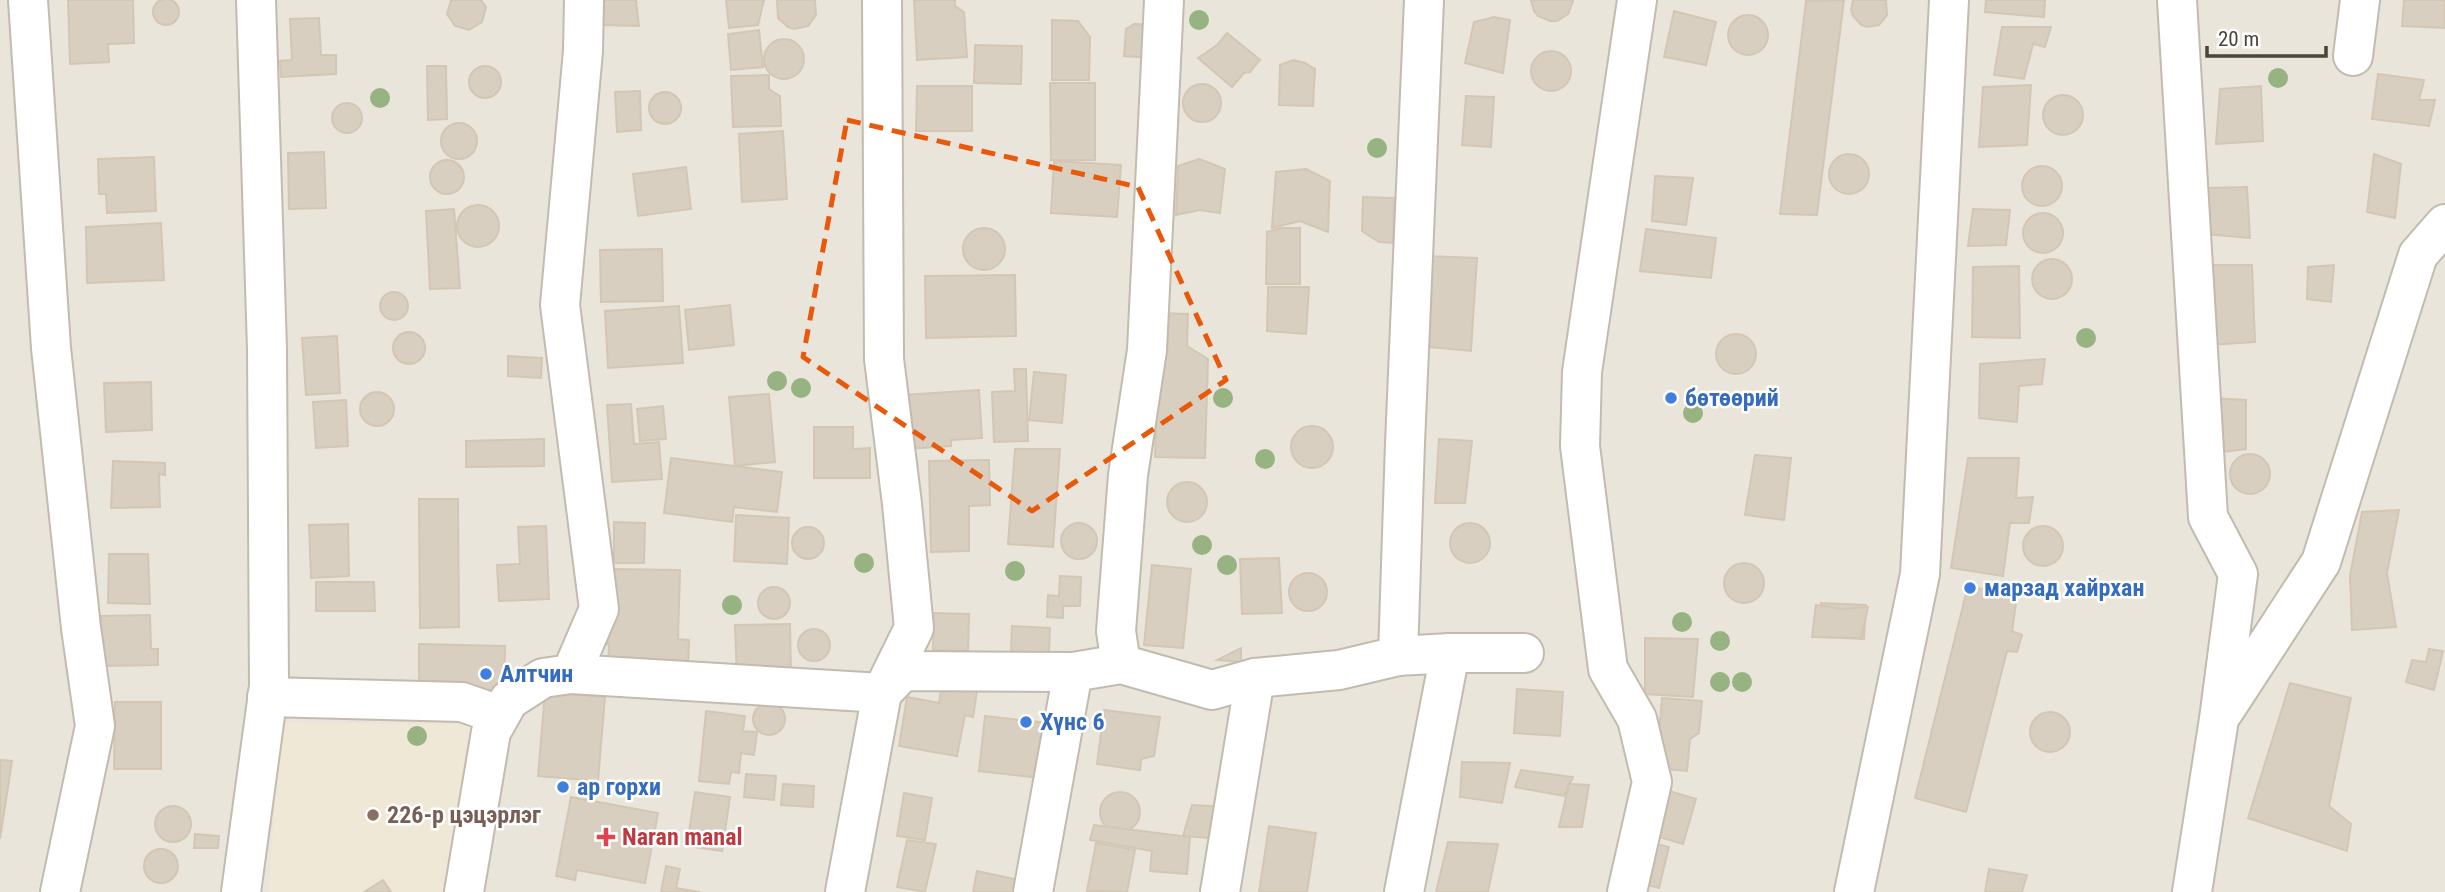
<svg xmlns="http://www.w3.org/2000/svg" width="2445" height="892" font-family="'Roboto Condensed',sans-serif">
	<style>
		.residential { fill: #eae5da }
		.education { fill: #efe8d6 }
		.building { fill: #d8cfc1; stroke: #d3c7b4; stroke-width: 2 }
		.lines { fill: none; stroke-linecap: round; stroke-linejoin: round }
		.minor-casing { stroke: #c2bbae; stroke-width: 42 }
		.minor { stroke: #fff; stroke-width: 38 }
		.tree { fill: #97b381 }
		.marked { fill: none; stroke: #e8590c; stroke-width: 5; stroke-dasharray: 14 9; stroke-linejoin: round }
		.shop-dot { fill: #3f7fe0; stroke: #fff; stroke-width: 2.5 }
		.education-dot { fill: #8d6e63; stroke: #fff; stroke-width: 2.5 }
		.health-dot { fill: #e0444e; stroke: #fff; stroke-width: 2.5 }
		.labels { text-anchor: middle; stroke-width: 5; stroke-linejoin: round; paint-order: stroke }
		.shop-label { font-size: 24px; font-weight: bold; fill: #366cbe; stroke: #fff; text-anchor: start }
		.education-label { font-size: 24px; font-weight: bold; fill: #785e54; stroke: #fff; text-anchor: start }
		.health-label { font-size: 24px; font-weight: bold; fill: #be3a42; stroke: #fff; text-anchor: start }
	</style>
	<rect width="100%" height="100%" fill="#f6f3ec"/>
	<!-- residential -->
	<rect class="residential" x="0" y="0" width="2445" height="892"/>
	<!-- education -->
	<polygon class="education" points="280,723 471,724 485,737 459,892 269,892"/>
	<!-- building -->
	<g class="building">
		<circle cx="166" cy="12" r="13"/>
		<polygon points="68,0 133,0 134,43 108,44 109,62 70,64"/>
		<polygon points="451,0 481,0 486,7 482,22 469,30 455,26 447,14"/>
		<polygon points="603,0 636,0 639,26 601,25"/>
		<polygon points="726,0 764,0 758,25 729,28"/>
		<polygon points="777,0 815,0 816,15 808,26 794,29 788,27 778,18"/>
		<polygon points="914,0 955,0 955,6 964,12 967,57 917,60"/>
		<polygon points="1531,0 1572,0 1573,1 1568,14 1557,21 1550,21 1538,16 1534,11"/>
		<polygon points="1844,0 1817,215 1780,214 1806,1"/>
		<polygon points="1853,0 1886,0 1887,15 1879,25 1867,27 1861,25 1853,16 1851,10"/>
		<polygon points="1986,0 2045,0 2044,17 1985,12"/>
		<polygon points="2404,0 2445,0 2445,28 2402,26"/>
		<polygon points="1674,11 1716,22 1706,65 1664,57"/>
		<circle cx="1748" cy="35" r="20"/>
		<polygon points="1494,17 1510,20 1503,73 1465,63 1474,22"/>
		<polygon points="319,18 321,55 336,55 336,74 281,77 280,61 292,60 290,19"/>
		<polygon points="1052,20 1078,21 1090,37 1089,80 1052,80"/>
		<polygon points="1134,24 1154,25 1152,58 1124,56 1126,29"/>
		<polygon points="2002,27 2051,27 2045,47 2033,44 2024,79 1994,75"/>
		<polygon points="759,30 763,67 731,70 728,34"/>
		<polygon points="1227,33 1260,60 1250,72 1244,73 1232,87 1198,58 1217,45"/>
		<circle cx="784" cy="59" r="20"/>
		<polygon points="975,45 1022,46 1021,84 974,83"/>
		<circle cx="1551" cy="71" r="20"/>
		<polygon points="1293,60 1305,63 1315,69 1313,106 1279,105 1280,65"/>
		<circle cx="485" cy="82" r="16"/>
		<polygon points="427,66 446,66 447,119 428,120"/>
		<polygon points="2378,74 2424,80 2419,100 2435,100 2429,126 2372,119"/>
		<polygon points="769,75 769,89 780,96 781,126 733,127 731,76"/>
		<polygon points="1050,83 1095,83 1095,160 1051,160"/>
		<circle cx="1202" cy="103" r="19"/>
		<polygon points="2031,85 2027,145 1979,147 1983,87"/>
		<polygon points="917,86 972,86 972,131 916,131"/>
		<polygon points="2261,86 2263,141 2216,144 2220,89"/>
		<polygon points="640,91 641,130 617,132 615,92"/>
		<circle cx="665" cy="108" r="16"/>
		<circle cx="2063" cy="115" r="20"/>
		<polygon points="1466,96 1494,97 1491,147 1462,145"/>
		<circle cx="347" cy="118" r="15"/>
		<circle cx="459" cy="141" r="18"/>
		<polygon points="783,131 787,199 742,202 739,134"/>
		<polygon points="324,152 326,208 289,209 288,153"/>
		<circle cx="1849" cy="174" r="20"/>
		<polygon points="2374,154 2401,164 2395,218 2367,212"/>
		<polygon points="154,157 156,211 107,213 106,194 99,194 98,159"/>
		<polygon points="1199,159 1225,169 1220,213 1200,210 1176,215 1178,166"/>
		<circle cx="447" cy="177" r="17"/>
		<polygon points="1054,161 1121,165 1117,217 1051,213"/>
		<circle cx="2042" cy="186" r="20"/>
		<polygon points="686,167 691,209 638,216 633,174"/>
		<polygon points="1306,169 1330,181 1328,232 1300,221 1272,228 1276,172"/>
		<polygon points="1655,176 1693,178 1686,225 1652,221"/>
		<polygon points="2247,187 2250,238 2205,234 2205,188"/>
		<polygon points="1363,197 1394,198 1393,243 1379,242 1362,231"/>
		<circle cx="478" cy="226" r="21"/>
		<polygon points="454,209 460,288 430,289 426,211"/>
		<polygon points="1973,209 2010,210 2006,245 1968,246"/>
		<circle cx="2043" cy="233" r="20"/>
		<polygon points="161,223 164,280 87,283 86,227"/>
		<polygon points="1281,228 1300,228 1300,284 1266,284 1267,232"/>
		<circle cx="984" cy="249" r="21"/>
		<polygon points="1646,229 1716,238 1711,278 1640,271"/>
		<polygon points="662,249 663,301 601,302 600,250"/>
		<polygon points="1426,256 1477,258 1471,351 1419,346"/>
		<circle cx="2052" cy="279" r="20"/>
		<polygon points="2208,265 2252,265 2255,342 2208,345"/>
		<polygon points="2334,265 2331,302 2307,299 2308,267"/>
		<polygon points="2019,266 2020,338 1972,337 1973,267"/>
		<polygon points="1015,275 1016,336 926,338 925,276"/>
		<polygon points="1268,287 1309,287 1306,334 1267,331"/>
		<circle cx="394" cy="306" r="14"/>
		<polygon points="730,305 734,345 689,350 685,310"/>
		<polygon points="679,306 683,363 608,368 605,311"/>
		<polygon points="1159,313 1188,314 1187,346 1208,359 1205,458 1155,457"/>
		<circle cx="409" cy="348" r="16"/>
		<circle cx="1736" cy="354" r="20"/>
		<polygon points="337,336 340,393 306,395 302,338"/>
		<polygon points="508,356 542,358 541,378 508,376"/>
		<polygon points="2045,359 2042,384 2019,386 2017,422 1979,418 1980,364"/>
		<polygon points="1014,369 1026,369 1028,441 994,442 992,392 1015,391"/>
		<polygon points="1034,372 1066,375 1062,423 1029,420"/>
		<polygon points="151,382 152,430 106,432 104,383"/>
		<polygon points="979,390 982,438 951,440 951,446 906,449 903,395"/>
		<circle cx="377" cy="409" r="17"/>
		<polygon points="769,394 775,462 735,466 729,397"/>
		<polygon points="2212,398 2246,400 2246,449 2213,453"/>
		<polygon points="346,400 348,446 316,448 313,402"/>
		<polygon points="631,404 634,444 659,442 662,479 612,482 607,405"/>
		<polygon points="663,406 666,439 640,441 637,409"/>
		<circle cx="1312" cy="447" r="21"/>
		<polygon points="814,427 853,427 853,449 870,448 870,478 814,478"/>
		<polygon points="544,439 544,466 466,467 466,441"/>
		<polygon points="1439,439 1472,441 1465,503 1435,503"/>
		<polygon points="1015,449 1060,449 1053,547 1008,544"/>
		<circle cx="2250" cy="474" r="20"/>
		<polygon points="1755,455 1791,458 1784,520 1745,515"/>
		<polygon points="671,458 782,472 777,512 734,507 732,522 664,513"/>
		<polygon points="1968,458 2019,458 2016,498 2033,497 2029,523 2010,523 2003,576 1951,568"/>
		<polygon points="989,460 990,505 969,506 969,551 931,552 929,461"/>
		<polygon points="113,461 165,463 165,475 159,474 160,507 111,508"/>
		<circle cx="1187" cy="502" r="20"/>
		<polygon points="419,499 458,499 459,627 420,628"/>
		<polygon points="2399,510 2387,573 2396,627 2352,630 2350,576 2362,512"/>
		<polygon points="736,515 789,518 787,564 734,561"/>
		<polygon points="614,522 645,523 644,563 614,563"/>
		<circle cx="1470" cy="543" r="20"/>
		<circle cx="1079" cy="541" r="18"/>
		<polygon points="348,524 349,576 311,578 309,525"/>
		<circle cx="2043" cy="546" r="20"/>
		<polygon points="546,526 549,599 499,601 497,565 520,564 518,527"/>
		<circle cx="808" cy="543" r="16"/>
		<polygon points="109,554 148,554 150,604 108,603"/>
		<polygon points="1279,558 1282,613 1242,614 1240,559"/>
		<circle cx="1744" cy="583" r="20"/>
		<polygon points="1152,565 1191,569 1183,648 1144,645"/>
		<polygon points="610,569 680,570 678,639 689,640 688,675 608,673 609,644 592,644"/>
		<circle cx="1308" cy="592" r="19"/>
		<polygon points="1060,576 1081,577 1080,606 1063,606 1063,618 1047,617 1048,595 1059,596"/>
		<polygon points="316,582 374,582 375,611 316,611"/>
		<polygon points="1968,586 2017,596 2012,631 2022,635 2017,652 2007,651 1966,812 1915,798"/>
		<circle cx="774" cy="603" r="16"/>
		<polygon points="1821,603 1866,605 1864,639 1820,637"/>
		<polygon points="1816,605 1842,609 1868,607 1861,638 1812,637"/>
		<polygon points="934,613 969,614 968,651 933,650"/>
		<polygon points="150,615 151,649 158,649 158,665 102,666 101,616"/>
		<polygon points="790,624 791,677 737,679 735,625"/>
		<polygon points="1012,626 1050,628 1049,654 1011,652"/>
		<circle cx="814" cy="645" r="16"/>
		<polygon points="1645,638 1698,639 1693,697 1645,694"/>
		<polygon points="419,644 505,646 504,691 419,689"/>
		<polygon points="1241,648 1241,662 1217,660"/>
		<polygon points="2429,649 2443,651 2434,690 2406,682 2412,660 2426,662"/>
		<polygon points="2290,683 2351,698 2329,806 2351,824 2347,851 2248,818"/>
		<polygon points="942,684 977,691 973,717 965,715 957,756 899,746 907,697 939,703"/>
		<polygon points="1517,689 1563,692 1560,736 1514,733"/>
		<polygon points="545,692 605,697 598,781 538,776"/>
		<polygon points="1662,698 1702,701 1699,733 1690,739 1687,771 1656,768"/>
		<polygon points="115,702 161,702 161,769 114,769"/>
		<circle cx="769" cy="719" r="16"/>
		<polygon points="1104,710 1160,717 1154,756 1141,759 1140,770 1097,764"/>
		<polygon points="706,711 745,716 743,731 757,732 754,755 741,753 739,773 731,772 729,784 699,781"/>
		<circle cx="2050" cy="732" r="20"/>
		<polygon points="985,716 1047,723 1040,778 979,771"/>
		<polygon points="0,760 12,761 0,839"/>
		<polygon points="1462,762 1510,763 1502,803 1460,797"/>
		<polygon points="1521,770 1573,777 1564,796 1515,787"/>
		<polygon points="746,774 776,776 774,800 744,797"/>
		<polygon points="783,784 814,786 813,807 781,805"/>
		<polygon points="1569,784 1589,785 1582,827 1559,827"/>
		<polygon points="1669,791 1696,799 1683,844 1656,836"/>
		<polygon points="695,792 730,797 722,851 687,846"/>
		<circle cx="1120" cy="812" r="20"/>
		<polygon points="904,793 932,798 925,840 897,836"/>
		<polygon points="571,797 658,813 645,883 577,870 575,880 556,876"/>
		<polygon points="1192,805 1227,807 1224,839 1183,836"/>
		<circle cx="173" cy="824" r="18"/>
		<polygon points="1094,825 1190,837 1187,874 1150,871 1152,851 1090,840"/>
		<polygon points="1269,826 1316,833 1307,892 1259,892"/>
		<polygon points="195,834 219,836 218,848 194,848"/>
		<polygon points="907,840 936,844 925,892 897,887"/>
		<polygon points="1448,842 1498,844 1488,892 1436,892"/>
		<polygon points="1647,842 1669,847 1659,888 1637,882"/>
		<polygon points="1096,843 1135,850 1127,892 1087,891"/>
		<circle cx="161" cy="866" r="17"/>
		<polygon points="666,866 680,869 676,888 700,892 661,892"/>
		<polygon points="1989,869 2027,875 2022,892 1985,892"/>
		<polygon points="977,871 1028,882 1026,892 973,892"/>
		<polygon points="383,880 391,892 364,892"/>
	</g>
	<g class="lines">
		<!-- minor casing -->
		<g class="minor-casing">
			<g id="minor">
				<polyline points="28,0 51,348 81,628 95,726 60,892"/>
				<polyline points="2177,0 2208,517 2238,574 2219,719 2192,892"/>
				<polyline points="2353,56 2360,0"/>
				<polyline points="1398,656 1405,443 1424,0"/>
				<polyline points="1121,664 1116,631 1128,475 1147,350 1164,0"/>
				<polyline points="571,674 882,693 903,671 1073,672 1121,664 1212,690 1255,678 1339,670 1398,656 1450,653 1524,653"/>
				<polyline points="267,697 462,702 499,715"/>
				<polyline points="2224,711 2321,562 2418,255 2445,224"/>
				<polyline points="241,892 269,686 267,349 256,0"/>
				<polyline points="464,892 491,732 509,700 543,678 571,674 599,609 560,305 583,51 584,0"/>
				<polyline points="845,892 882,693 914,628 902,504 884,359 882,0"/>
				<polyline points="1033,892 1073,672"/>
				<polyline points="1220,892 1255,678"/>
				<polyline points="1404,892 1450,653"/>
				<polyline points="1627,892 1652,782 1637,719 1608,669 1580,446 1582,372 1637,0"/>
				<polyline points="1854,892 1920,574 1949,0"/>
			</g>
		</g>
		<!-- minor -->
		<use href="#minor" class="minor"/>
	</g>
	<!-- trees -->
	<g class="tree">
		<circle cx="1199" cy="20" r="10"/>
		<circle cx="2278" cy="78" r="10"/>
		<circle cx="380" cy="98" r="10"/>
		<circle cx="1377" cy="148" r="10"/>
		<circle cx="2086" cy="338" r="10"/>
		<circle cx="777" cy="381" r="10"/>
		<circle cx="801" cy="388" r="10"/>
		<circle cx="1223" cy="398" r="10"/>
		<circle cx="1693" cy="413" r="10"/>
		<circle cx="1265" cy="459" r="10"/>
		<circle cx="1202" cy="545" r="10"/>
		<circle cx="864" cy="563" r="10"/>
		<circle cx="1227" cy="565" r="10"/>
		<circle cx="1015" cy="571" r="10"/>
		<circle cx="732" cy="605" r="10"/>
		<circle cx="1682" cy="622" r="10"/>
		<circle cx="1720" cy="641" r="10"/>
		<circle cx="1720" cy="682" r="10"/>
		<circle cx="1742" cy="682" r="10"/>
		<circle cx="417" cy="736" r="10"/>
	</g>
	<!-- marked area -->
	<path class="marked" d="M 847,120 L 1138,187 L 1226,380 L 1032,511 L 803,357 Z"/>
	<!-- markers -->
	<g class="shop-dot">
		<circle cx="1671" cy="398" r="7"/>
		<circle cx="1970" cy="588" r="7"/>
		<circle cx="486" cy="674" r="7"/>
		<circle cx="1026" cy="722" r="7"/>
		<circle cx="563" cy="787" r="7"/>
	</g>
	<circle class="education-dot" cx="373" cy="815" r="7"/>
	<path class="health-dot" d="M602.5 826.5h7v7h7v7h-7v7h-7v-7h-7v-7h7z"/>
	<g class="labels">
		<!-- shop labels -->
		<g class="shop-label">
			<text x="1685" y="406">бөтөөрий</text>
			<text x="1984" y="596">марзад хайрхан</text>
			<text x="500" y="682">Алтчин</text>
			<text x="1040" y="730">Хүнс 6</text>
			<text x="577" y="795">ар горхи</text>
		</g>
		<!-- education labels -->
		<g class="education-label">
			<text x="387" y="823">226-р цэцэрлэг</text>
		</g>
		<!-- health labels -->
		<g class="health-label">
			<text x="622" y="845">Naran manal</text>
		</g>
	</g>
	<!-- scale -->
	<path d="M2207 46v10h119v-10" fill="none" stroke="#4b4439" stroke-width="3.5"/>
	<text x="2218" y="46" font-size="21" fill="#4b4439" stroke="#ffffff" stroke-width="5" paint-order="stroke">20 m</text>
</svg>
